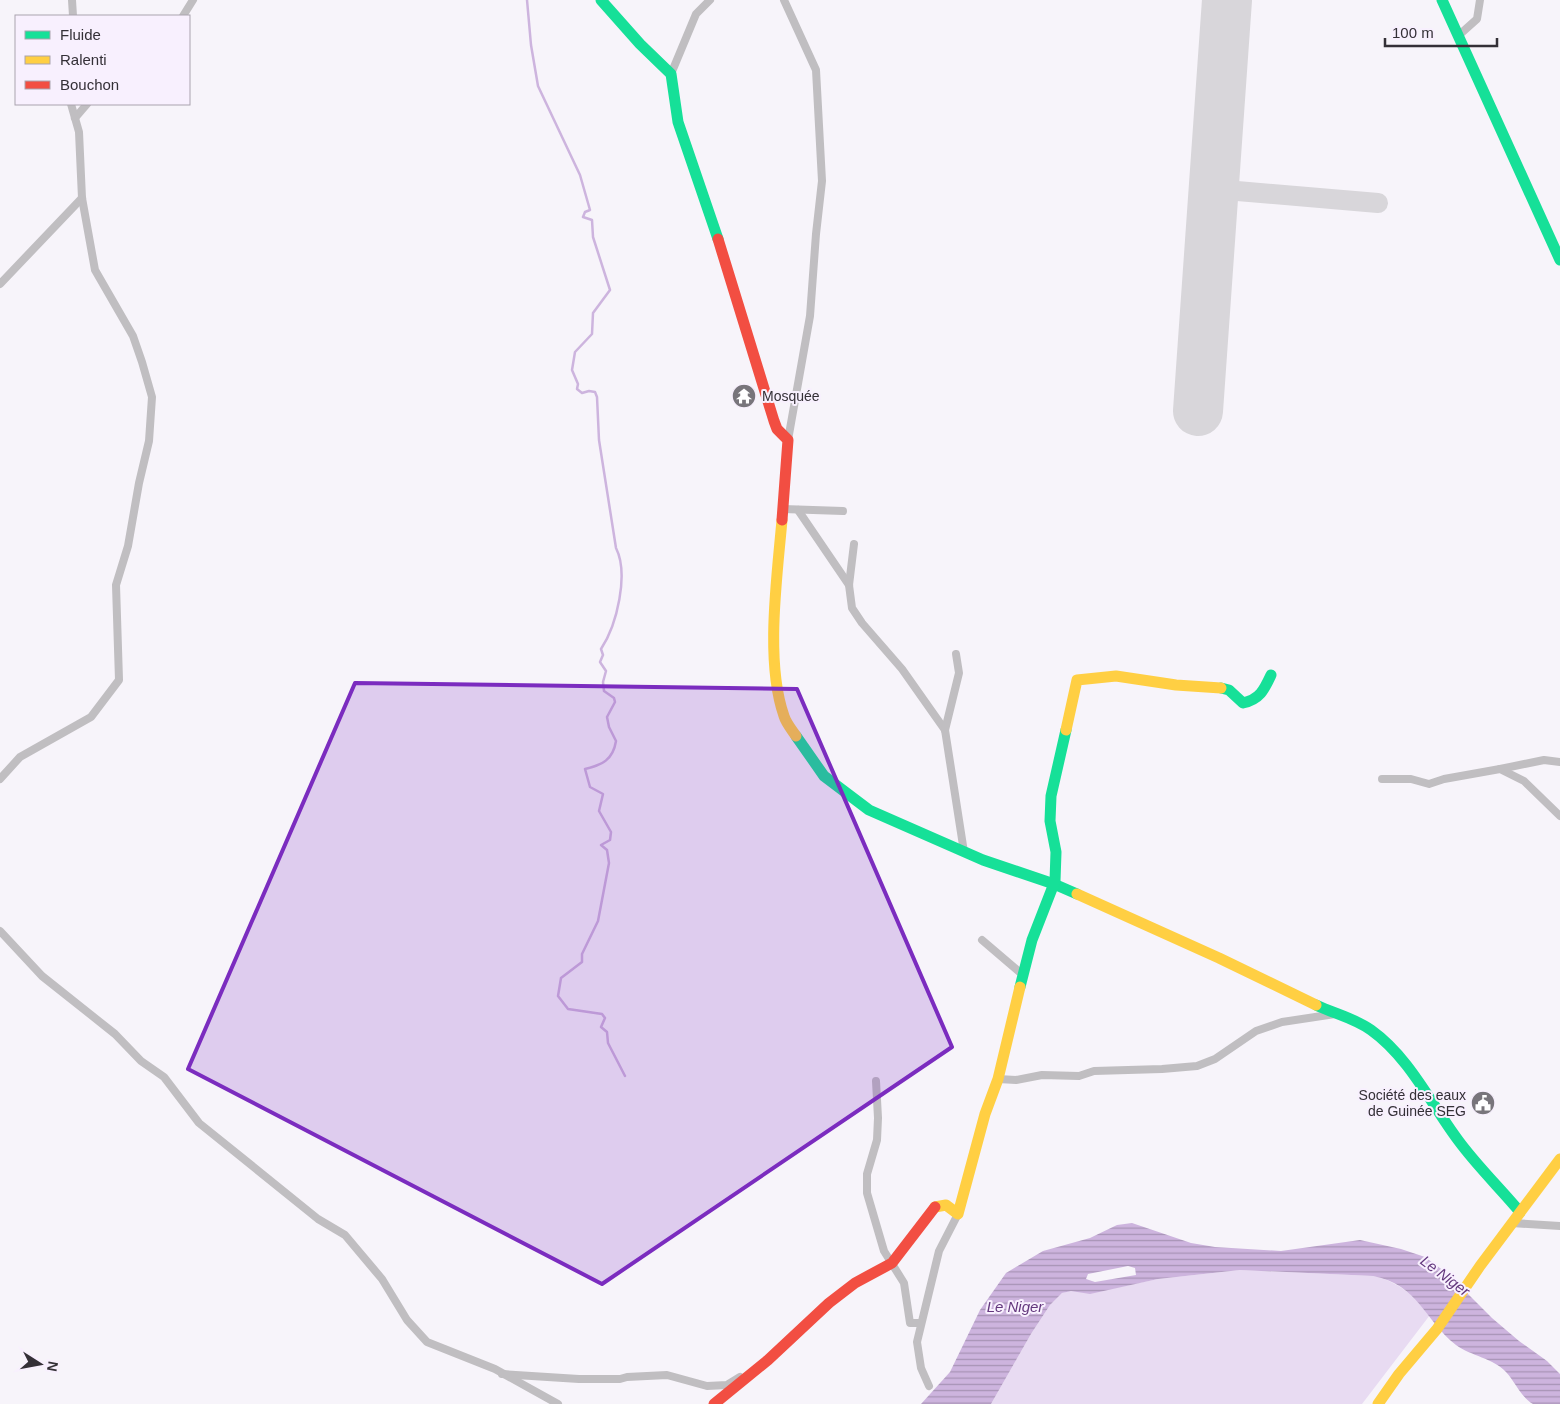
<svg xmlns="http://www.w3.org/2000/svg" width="1560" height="1404" font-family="Arial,sans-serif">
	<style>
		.green { fill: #e8dbf2 }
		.water { fill: url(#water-rules); fill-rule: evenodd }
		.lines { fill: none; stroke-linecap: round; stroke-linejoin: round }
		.stream { stroke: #cdb4de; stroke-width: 2.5 }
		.taxiway { stroke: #d8d6da; stroke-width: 20 }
		.runway { stroke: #d8d6da; stroke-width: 50 }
		.street { stroke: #c0bec1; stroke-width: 8 }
		.fast { stroke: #16e098; stroke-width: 11 }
		.slow { stroke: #ffcf43; stroke-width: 11 }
		.jam { stroke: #f24e42; stroke-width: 11 }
		.marked { fill: #7b2cbf; fill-opacity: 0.2; stroke: #7b2cbf; stroke-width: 4; stroke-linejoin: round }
		.labels { text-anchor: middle; stroke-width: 4; stroke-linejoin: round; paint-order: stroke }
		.poi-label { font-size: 14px; fill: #343037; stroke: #f8f0fe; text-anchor: start }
		.water-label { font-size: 15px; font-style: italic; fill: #62367c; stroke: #f8f0fe }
	</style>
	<defs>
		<pattern id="water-rules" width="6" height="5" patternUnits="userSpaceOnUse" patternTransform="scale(1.25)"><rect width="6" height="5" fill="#cdb4de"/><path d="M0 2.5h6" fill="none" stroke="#a793b5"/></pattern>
	</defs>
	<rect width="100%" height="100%" fill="#f7f4fa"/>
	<!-- green -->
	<path class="green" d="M 1240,1270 L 1373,1276 C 1397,1281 1415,1296 1430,1315 L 1362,1404 L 991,1404 L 1031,1334 L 1050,1305 L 1062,1293 L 1071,1290 L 1090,1293 L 1158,1279 Z"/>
	<!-- water -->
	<path class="water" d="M 1132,1223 L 1191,1243 L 1215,1247 L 1281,1251 L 1360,1240 L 1401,1249 L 1425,1257 L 1448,1274 L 1492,1318 L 1519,1341 L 1547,1361 L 1560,1374 L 1560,1404 L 1533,1404 C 1520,1396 1516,1383 1506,1372 C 1493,1358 1471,1356 1456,1345 C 1424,1320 1419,1285 1373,1276 L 1240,1270 L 1158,1279 L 1090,1294 L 1071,1291 L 1062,1293 L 1050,1305 L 1031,1334 L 991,1404 L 921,1404 L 950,1372 L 980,1310 L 1006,1273 L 1043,1251 L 1090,1238 L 1117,1225 ZM 1128,1266 L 1135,1268 L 1136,1275 L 1095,1282 L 1086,1279 L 1088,1274 Z"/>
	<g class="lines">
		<!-- stream -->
		<path class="stream" d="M 527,0 L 531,45 L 538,86 L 580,175 L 590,210 L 585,212 L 583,217 L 592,220 L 593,237 L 610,290 L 593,313 L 592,334 L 575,352 L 572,370 L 578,384 L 577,389 L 582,393 L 589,391 L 595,392 L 597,397 L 599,440 L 616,548 C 629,574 617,625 601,649 L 603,655 L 600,662 L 606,671 L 603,682 L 604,691 L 614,698 L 615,702 L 607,717 L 609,727 L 616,741 C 613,760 602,765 585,769 L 590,787 L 603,794 L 599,811 L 611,832 L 610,840 L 601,845 L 607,850 L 609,863 L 598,921 L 582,954 L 582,962 L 561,978 L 558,996 L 568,1009 L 602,1014 L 605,1018 L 601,1027 L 607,1032 L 608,1043 L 625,1076"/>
		<!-- taxiway -->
		<polyline class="taxiway" points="1214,189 1378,203"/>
		<!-- runway -->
		<polyline class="runway" points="1198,411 1227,0"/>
		<!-- street -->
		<g class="street">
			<polyline points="72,0 73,16"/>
			<polyline points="784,0 816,70 822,181 816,234 810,316 788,440"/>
			<polyline points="183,16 193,0"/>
			<polyline points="1458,36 1477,19 1480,0"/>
			<polyline points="671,74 696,14 710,0"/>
			<polyline points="75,118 87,104"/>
			<polyline points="0,284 82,198"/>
			<polyline points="783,509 843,511"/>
			<polyline points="798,510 849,585"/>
			<polyline points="854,544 849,585 852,608 862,623 902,669 945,730 964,852"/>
			<polyline points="945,730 959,673 956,654"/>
			<polyline points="1500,769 1544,760 1560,762"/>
			<polyline points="0,779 20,757 91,717 119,680 116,585 128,546 139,483 149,441 152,397 142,362 133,336 95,270 82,198 79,132 71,104"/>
			<polyline points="1382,779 1411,779 1429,784 1444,779 1500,769 1524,781 1560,816"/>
			<polyline points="0,931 42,976 115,1034 141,1061 164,1077 199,1123 318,1219 345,1235 382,1279 407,1320 427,1342 495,1369 558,1404"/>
			<polyline points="982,940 1023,975"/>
			<polyline points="998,1079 1016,1080 1042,1075 1079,1076 1094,1071 1162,1069 1197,1066 1215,1059 1256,1031 1282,1022 1335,1014"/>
			<polyline points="876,1081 878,1118 877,1140 867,1174 867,1193 884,1251 904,1283 910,1323 921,1323"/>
			<polyline points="1512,1223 1560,1226"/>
			<polyline points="502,1374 579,1379 620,1379 627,1377 667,1375 707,1386 727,1385 740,1377"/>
			<polyline points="929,1386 921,1368 917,1342 939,1251 958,1214"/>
		</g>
		<!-- fast -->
		<g class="fast">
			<polyline points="601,0 640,44 671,74 678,122 718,239"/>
			<polyline points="1442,0 1560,260"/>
			<path d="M 1221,688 L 1229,690 L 1243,703 C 1260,699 1264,690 1271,675"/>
			<polyline points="796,736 824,776 869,810 983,860 1054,884 1077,894"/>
			<polyline points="1020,987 1032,940 1055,881 1056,852 1050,821 1051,796 1066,730"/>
			<path d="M 1316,1005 C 1335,1014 1354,1018 1371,1030 C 1409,1057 1431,1104 1458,1140 C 1477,1166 1500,1188 1520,1212"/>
		</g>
		<!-- slow -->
		<g class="slow">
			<path d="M 782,520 C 777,578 765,662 784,716 C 786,723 792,730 796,736"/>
			<polyline points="1066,730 1077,680 1116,676 1176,685 1221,688"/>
			<polyline points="1077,894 1219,958 1316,1005"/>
			<polyline points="935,1207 946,1205 958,1214 985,1114 998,1079 1020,987"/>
			<polyline points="1378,1404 1399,1374 1437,1329 1480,1266 1560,1159"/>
		</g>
		<!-- jam -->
		<g class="jam">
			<polyline points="718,239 774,421 777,429 788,440 782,520"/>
			<polyline points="714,1404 768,1360 829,1303 855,1283 892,1263 935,1207"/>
		</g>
	</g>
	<!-- marked area -->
	<path class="marked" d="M 355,683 L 797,689 L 952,1047 L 602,1284 L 188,1069 Z"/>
	<!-- icons -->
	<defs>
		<g id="temple-disc" transform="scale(1.25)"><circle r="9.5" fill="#78757b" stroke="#f8f0fe"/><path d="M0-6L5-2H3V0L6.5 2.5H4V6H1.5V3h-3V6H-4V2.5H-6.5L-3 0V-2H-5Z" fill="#fff"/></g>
		<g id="civic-disc" transform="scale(1.25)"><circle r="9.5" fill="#78757b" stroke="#f8f0fe"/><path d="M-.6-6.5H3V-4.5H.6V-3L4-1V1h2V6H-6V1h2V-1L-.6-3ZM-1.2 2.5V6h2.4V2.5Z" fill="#fff"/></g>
	</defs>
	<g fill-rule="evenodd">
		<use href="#temple-disc" x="744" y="396"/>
		<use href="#civic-disc" x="1483" y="1103"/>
	</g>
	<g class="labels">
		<!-- poi labels -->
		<g class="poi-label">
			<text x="762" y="401">Mosquée</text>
			<text x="1466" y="1100" text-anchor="end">Société des eaux<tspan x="1466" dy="16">de Guinée SEG</tspan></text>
		</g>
		<!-- water labels -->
		<g class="water-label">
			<text transform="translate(1445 1276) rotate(37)" y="5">Le Niger</text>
			<text x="1015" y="1312">Le Niger</text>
		</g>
	</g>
	<!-- legend -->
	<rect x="15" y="15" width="175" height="90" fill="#f8f0fe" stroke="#aaa3ae"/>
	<rect x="25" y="31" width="25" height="8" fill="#16e098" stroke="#aaa3ae"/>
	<text x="60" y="40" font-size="15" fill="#343037">Fluide</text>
	<rect x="25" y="56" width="25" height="8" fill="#ffcf43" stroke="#aaa3ae"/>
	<text x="60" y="65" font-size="15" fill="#343037">Ralenti</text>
	<rect x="25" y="81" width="25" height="8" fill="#f24e42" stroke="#aaa3ae"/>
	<text x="60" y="90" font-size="15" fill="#343037">Bouchon</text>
	<!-- north arrow -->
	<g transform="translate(40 1364) rotate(101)" stroke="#f8f0fe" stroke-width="4" paint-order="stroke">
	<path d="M0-4L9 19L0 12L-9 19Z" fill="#343037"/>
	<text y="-8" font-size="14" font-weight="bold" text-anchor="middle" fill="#343037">N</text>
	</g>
	<!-- scale -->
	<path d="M1385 38v8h112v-8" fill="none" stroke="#343037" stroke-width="2.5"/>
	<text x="1392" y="38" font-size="15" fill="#343037" stroke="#f8f0fe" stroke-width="4" paint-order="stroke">100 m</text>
</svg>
